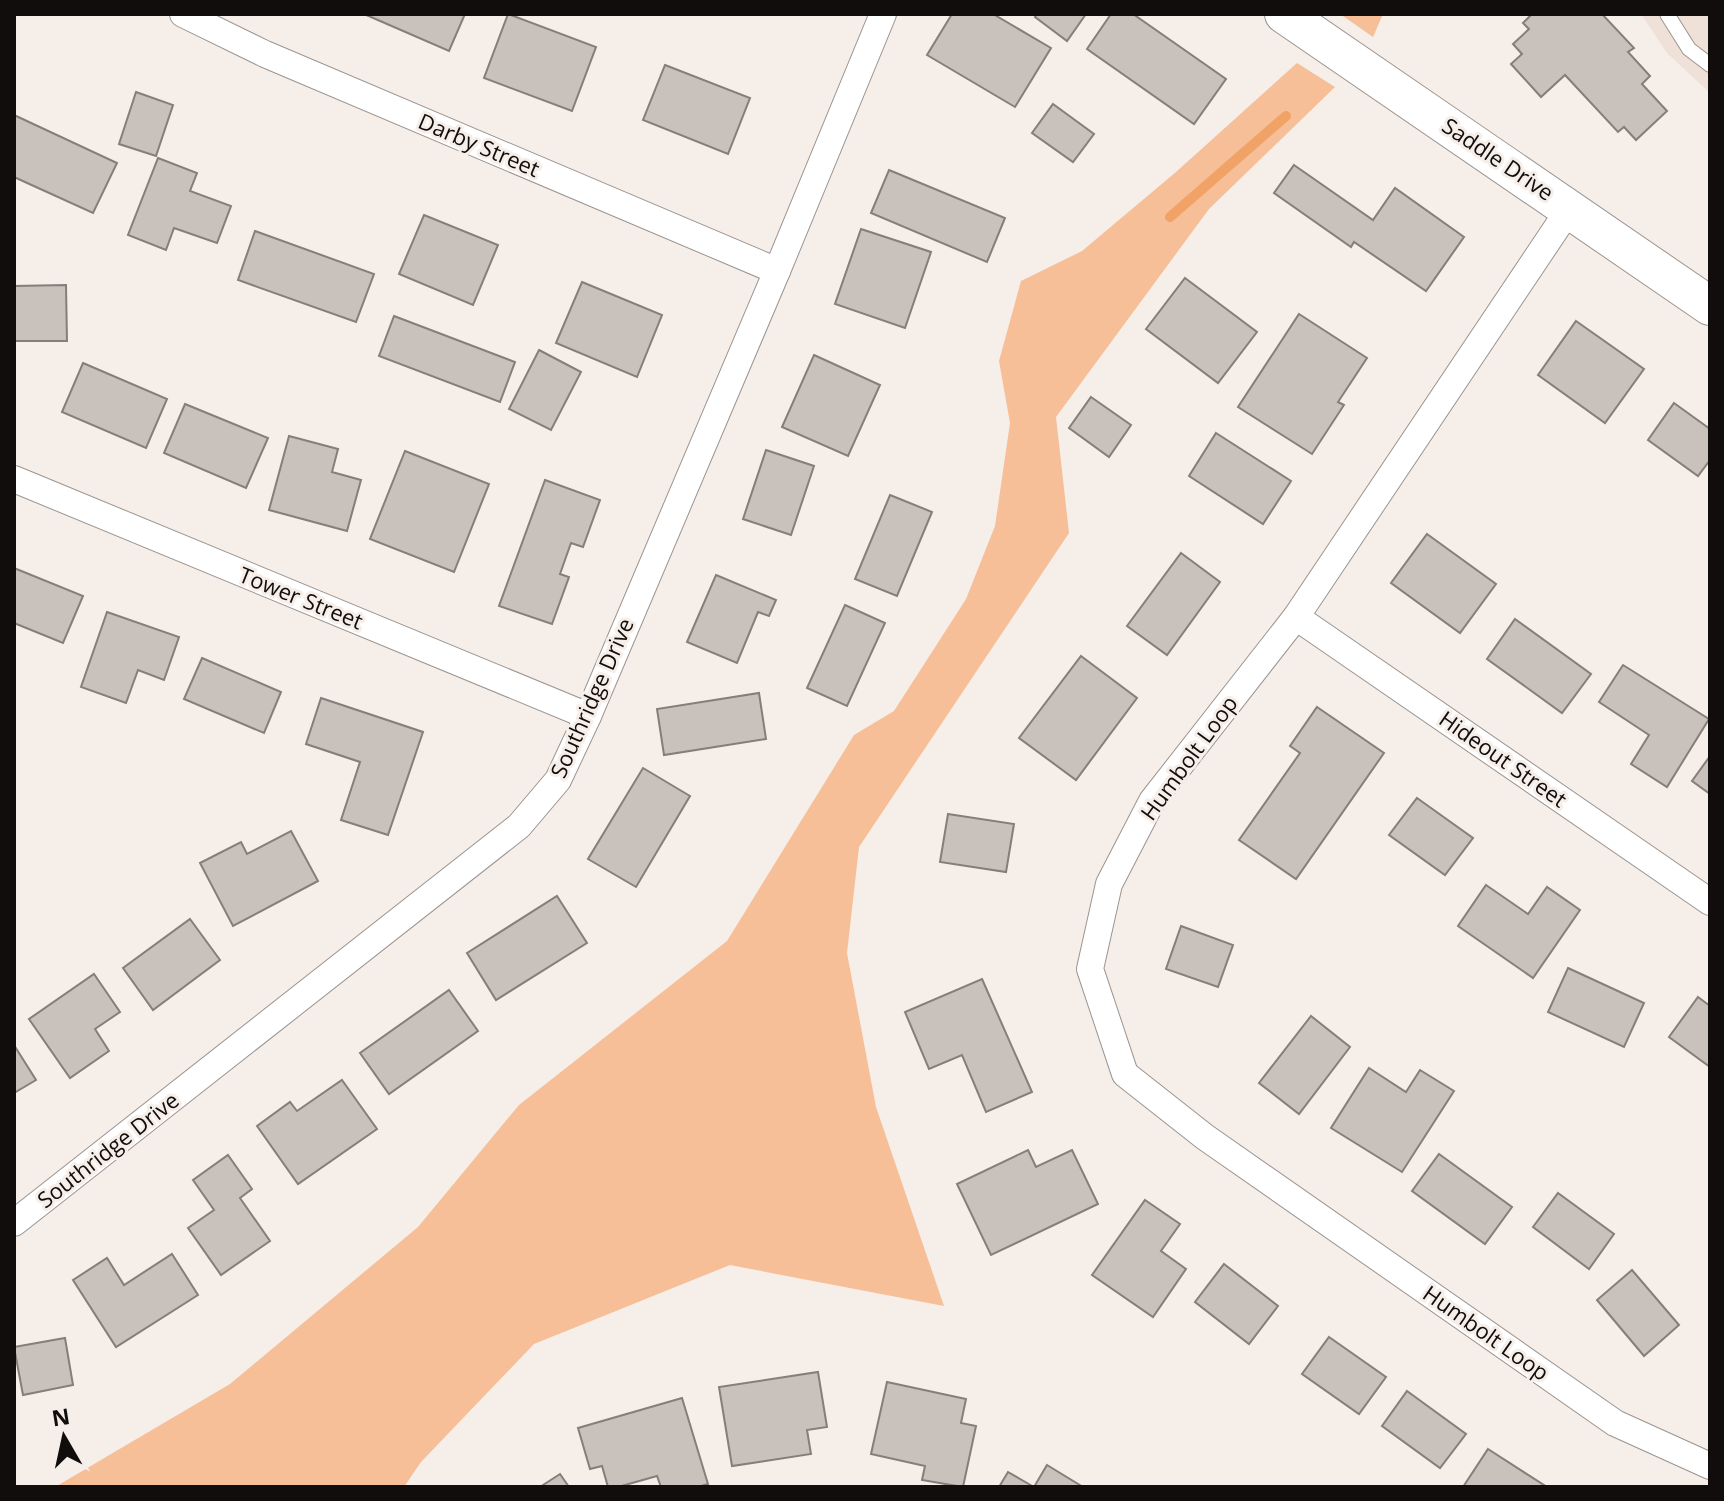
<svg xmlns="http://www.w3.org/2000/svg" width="1724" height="1501" font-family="'Open Sans',sans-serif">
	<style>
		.built { fill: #efe1d7 }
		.green { fill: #f6bf98 }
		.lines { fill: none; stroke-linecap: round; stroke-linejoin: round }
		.stream { stroke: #f0a267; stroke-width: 10 }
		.building { fill: #c8c1bc; stroke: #857e79; stroke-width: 2 }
		.lane-casing { stroke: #9b9490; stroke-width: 16 }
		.street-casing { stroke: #9b9490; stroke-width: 28 }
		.secondary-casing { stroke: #9b9490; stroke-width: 40 }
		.lane { stroke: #fff; stroke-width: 14 }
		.street { stroke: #fff; stroke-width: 26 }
		.secondary { stroke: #fff; stroke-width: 38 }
		.labels { text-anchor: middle; stroke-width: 6; stroke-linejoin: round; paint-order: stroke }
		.street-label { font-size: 22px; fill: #100d0c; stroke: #f6eee9 }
	</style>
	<rect width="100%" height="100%" fill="#f6eee9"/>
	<!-- built -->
	<polygon class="built" points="1641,14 1710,14 1710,93 1667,53"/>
	<!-- green -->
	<g class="green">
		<polygon points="1340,14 1383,14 1373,37"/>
		<polygon points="1297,63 1335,87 1209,209 1056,417 1069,533 859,847 847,953 876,1107 944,1306 730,1265 534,1344 421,1462 404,1487 55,1487 230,1384 418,1227 519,1105 727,941 854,735 894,711 966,599 995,526 1010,423 999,361 1021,281 1082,251 1176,172"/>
	</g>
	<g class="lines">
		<!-- stream -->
		<polyline class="stream" points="1170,217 1286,116"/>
	</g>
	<!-- building -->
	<g class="building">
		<polygon points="364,14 465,14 449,51"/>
		<polygon points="508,14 596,47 572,111 484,78"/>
		<polygon points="952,14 993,14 1051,48 1015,107 927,55"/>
		<polygon points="1037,14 1086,14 1067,41 1035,17"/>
		<polygon points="1111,14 1133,14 1226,79 1194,124 1087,49"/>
		<polygon points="1532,14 1602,14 1634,48 1628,52 1650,76 1642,84 1667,111 1636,140 1624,127 1618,132 1565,75 1541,97 1511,64 1522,54 1513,44 1529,29 1523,23"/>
		<polygon points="665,65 750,98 728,154 643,120"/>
		<polygon points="136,92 173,105 156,156 119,144"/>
		<polygon points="1053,104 1094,134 1073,162 1032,133"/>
		<polygon points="14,115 117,163 93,213 14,177"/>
		<polygon points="158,158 197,173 190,191 231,206 217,243 174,228 166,250 128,235"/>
		<polygon points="1294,165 1373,220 1395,188 1464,237 1426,291 1354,242 1351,247 1274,193"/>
		<polygon points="889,170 1005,218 987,262 871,213"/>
		<polygon points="424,215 498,245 473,305 399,274"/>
		<polygon points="861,229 931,252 905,328 835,304"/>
		<polygon points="255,231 374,274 356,322 238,280"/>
		<polygon points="1185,278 1257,332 1218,383 1146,329"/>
		<polygon points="582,282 662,315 637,377 556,343"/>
		<polygon points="66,285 67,341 14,341 14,286"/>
		<polygon points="1299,314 1367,358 1338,402 1344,405 1312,454 1238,407"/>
		<polygon points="394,316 515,362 500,402 379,356"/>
		<polygon points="1576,321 1644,369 1605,423 1538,375"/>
		<polygon points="539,350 581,372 551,430 509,409"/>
		<polygon points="814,355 880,385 848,456 782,427"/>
		<polygon points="83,363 167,399 146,448 62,412"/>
		<polygon points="1091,397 1131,425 1109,457 1069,428"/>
		<polygon points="1674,403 1710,429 1710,460 1698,476 1648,440"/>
		<polygon points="185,404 268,438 246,488 164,453"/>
		<polygon points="1216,433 1291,481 1263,524 1189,476"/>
		<polygon points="289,436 338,449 332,472 361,480 347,531 269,510"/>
		<polygon points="766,450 814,466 791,535 743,519"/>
		<polygon points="405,451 489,484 454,572 370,539"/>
		<polygon points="545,480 600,500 583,547 571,543 560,574 569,577 552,624 499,606"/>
		<polygon points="890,495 932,512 897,596 855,579"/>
		<polygon points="1427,534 1496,584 1460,633 1391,583"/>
		<polygon points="1181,553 1220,582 1167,655 1127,626"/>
		<polygon points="14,568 83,596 63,643 14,623"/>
		<polygon points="716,575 776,600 769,616 758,612 737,663 687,642"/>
		<polygon points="845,605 885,623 847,706 807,688"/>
		<polygon points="107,612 179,637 164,680 138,670 126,703 81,687"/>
		<polygon points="1515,619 1591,674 1562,713 1487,659"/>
		<polygon points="1081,656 1137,698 1076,780 1019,738"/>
		<polygon points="202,658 281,692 264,733 184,699"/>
		<polygon points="1623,665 1709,719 1667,787 1631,764 1649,735 1599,702"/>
		<polygon points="759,693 766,739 664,755 657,709"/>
		<polygon points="321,698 423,732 388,835 341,820 360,762 306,744"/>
		<polygon points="1317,707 1384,753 1296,879 1239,840 1300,753 1290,746"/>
		<polygon points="1710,756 1710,794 1692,781"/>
		<polygon points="643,768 690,796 636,887 588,859"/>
		<polygon points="1417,798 1473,838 1445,875 1389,835"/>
		<polygon points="948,814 1014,824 1006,872 940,862"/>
		<polygon points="291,831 318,881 233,926 200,863 241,842 247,854"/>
		<polygon points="1486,885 1528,914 1547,887 1580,910 1533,978 1458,926"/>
		<polygon points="557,896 587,943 496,1000 467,953"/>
		<polygon points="190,919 220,960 153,1010 123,968"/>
		<polygon points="1181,926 1233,945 1218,987 1166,969"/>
		<polygon points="1568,968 1644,1003 1624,1047 1548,1012"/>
		<polygon points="94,974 120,1012 95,1029 109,1051 70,1078 29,1019"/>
		<polygon points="982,979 1032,1092 986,1112 962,1055 929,1069 905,1012"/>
		<polygon points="449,990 478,1031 389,1094 360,1053"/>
		<polygon points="1698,997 1710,1006 1710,1067 1669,1037"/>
		<polygon points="1311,1016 1350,1047 1299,1114 1259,1083"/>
		<polygon points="14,1045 36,1080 14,1093"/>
		<polygon points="1369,1068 1406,1092 1420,1070 1454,1091 1402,1172 1331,1128"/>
		<polygon points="342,1080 377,1129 298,1184 257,1126 290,1102 297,1111"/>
		<polygon points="1028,1150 1036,1167 1072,1150 1098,1204 991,1255 957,1184"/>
		<polygon points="1439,1154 1512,1207 1485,1244 1412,1191"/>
		<polygon points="228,1155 252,1189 240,1198 270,1241 221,1275 188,1228 214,1210 193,1180"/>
		<polygon points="1558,1193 1614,1234 1589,1269 1533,1227"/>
		<polygon points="1145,1200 1180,1224 1161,1251 1186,1269 1153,1317 1092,1275"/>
		<polygon points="172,1254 198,1295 116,1347 73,1280 107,1258 124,1285"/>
		<polygon points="1224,1264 1278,1306 1249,1344 1195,1302"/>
		<polygon points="1632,1270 1679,1325 1644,1356 1597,1300"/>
		<polygon points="1329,1337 1386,1377 1359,1414 1302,1374"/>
		<polygon points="65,1338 73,1385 23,1395 14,1347"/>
		<polygon points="818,1372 827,1427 807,1430 811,1454 732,1466 719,1387"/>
		<polygon points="887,1382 966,1399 961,1423 976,1426 963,1487 922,1480 925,1466 871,1454"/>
		<polygon points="1407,1391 1466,1434 1440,1468 1382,1426"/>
		<polygon points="682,1398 708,1484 698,1487 661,1487 657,1476 618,1487 608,1487 602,1466 590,1469 578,1428"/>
		<polygon points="1488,1449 1547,1487 1463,1487"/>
		<polygon points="1047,1465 1083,1487 999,1487 1008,1472 1034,1487"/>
		<polygon points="560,1474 569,1487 540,1487"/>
	</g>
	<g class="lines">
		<!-- lane casing -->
		<g class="lane-casing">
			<polyline id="lane" points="1667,14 1689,49 1710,65"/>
		</g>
		<!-- street casing -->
		<g class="street-casing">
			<g id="street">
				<polyline points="183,14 265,54 777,271"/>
				<polyline points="1570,208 1296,617 1152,801 1109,884 1090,969 1125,1074 1205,1137 1615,1423 1710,1466"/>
				<polyline points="14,479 588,716"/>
				<polyline points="1296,617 1710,902"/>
				<polyline points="14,1223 519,826 558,780 588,716 777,271 883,14"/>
			</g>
		</g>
		<!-- secondary casing -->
		<g class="secondary-casing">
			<polyline id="secondary" points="1284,14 1710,306"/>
		</g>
		<!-- lane -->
		<use href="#lane" class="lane"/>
		<!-- street -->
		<use href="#street" class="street"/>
		<!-- secondary -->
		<use href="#secondary" class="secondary"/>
	</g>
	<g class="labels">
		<!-- street labels -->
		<g class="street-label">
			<text transform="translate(479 145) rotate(23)" y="8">Darby Street</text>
			<text transform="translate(1498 159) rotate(34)" y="8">Saddle Drive</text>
			<text transform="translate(301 598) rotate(22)" y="8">Tower Street</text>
			<text transform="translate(592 698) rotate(-66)" y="8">Southridge Drive</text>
			<text transform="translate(1189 758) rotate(-54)" y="8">Humbolt Loop</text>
			<text transform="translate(1503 759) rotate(35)" y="8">Hideout Street</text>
			<text transform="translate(108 1150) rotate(-38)" y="8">Southridge Drive</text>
			<text transform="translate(1486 1333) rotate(35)" y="8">Humbolt Loop</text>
		</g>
	</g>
	<!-- border -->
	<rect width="1724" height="1501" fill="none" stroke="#100d0c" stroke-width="32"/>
	<!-- north arrow -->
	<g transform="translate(64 1437) rotate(351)" stroke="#f6eee9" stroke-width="6" paint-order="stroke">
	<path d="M0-6L14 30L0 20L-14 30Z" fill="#100d0c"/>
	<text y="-12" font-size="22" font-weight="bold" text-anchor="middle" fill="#100d0c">N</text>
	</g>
</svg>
